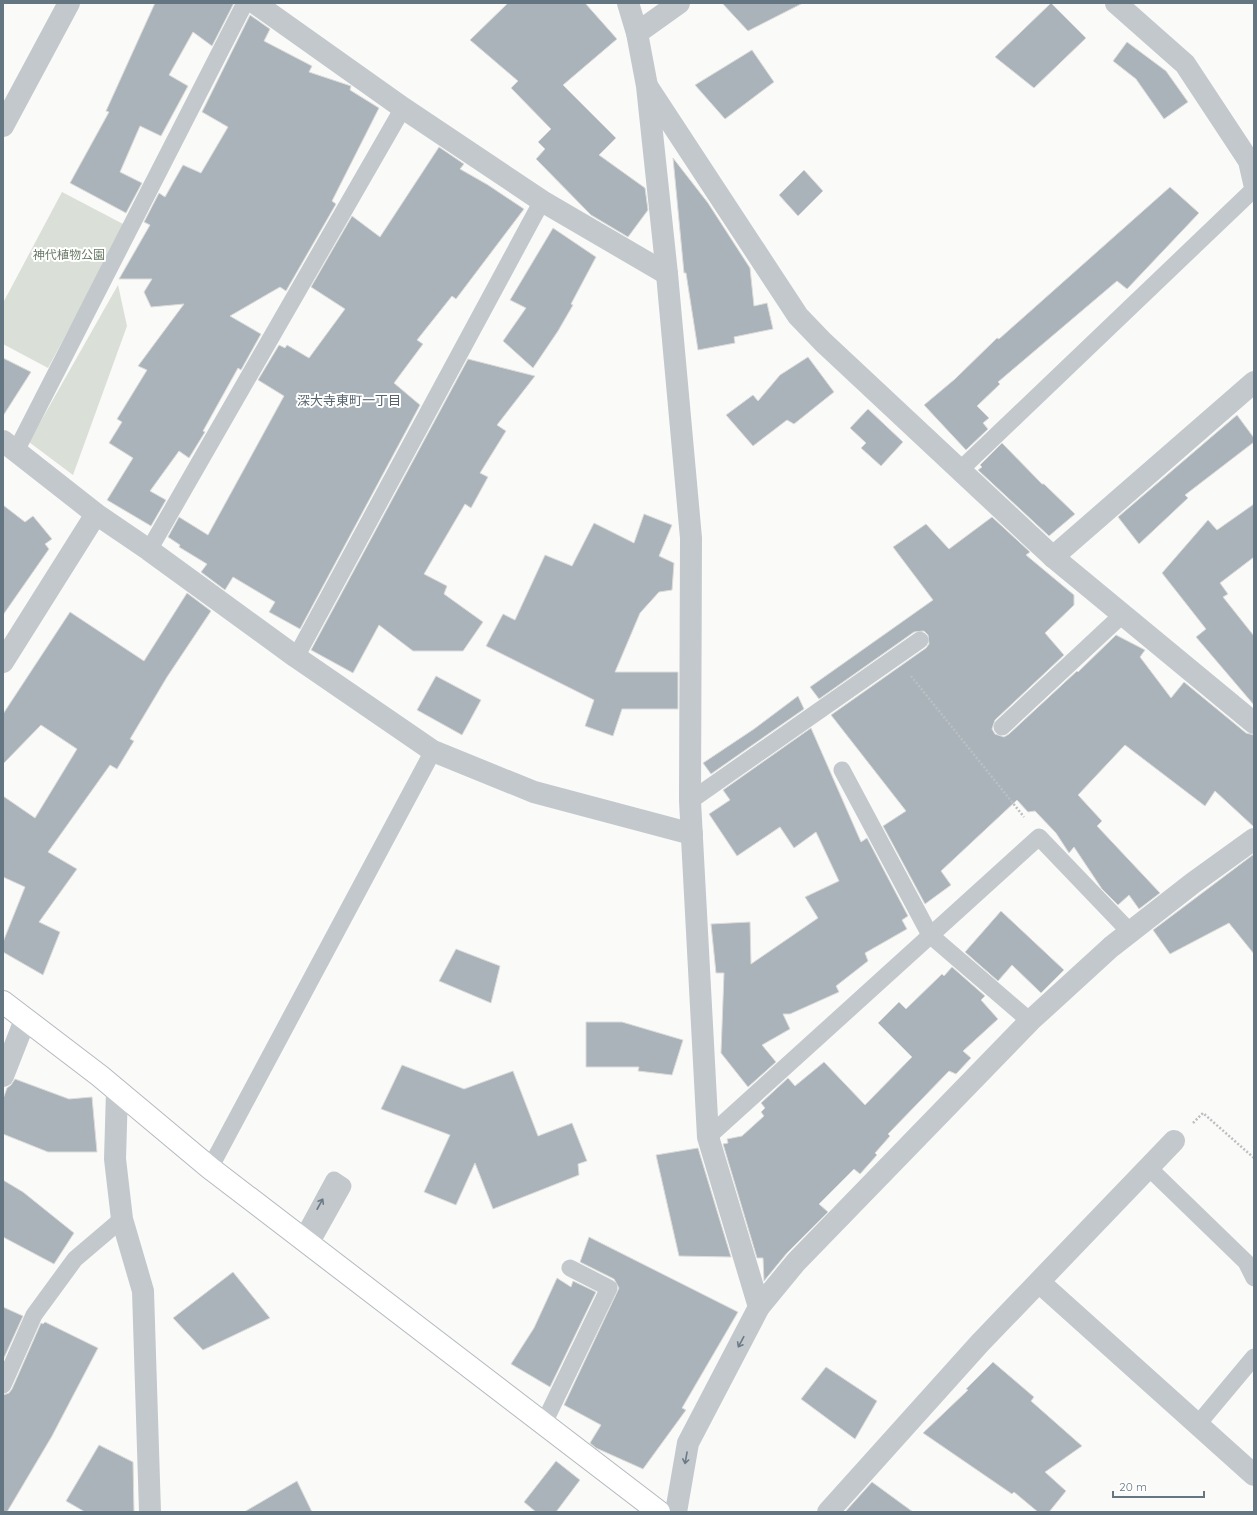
<svg xmlns="http://www.w3.org/2000/svg" width="1257" height="1515" font-family="Quicksand,'Noto Sans JP',sans-serif">
	<style>
		.green { fill: #dadfd7 }
		.building { fill: #aab3b9; stroke: #dcdcda }
		.lines { fill: none; stroke-linecap: round; stroke-linejoin: round }
		.secondary-casing { stroke: #b3babf; stroke-width: 24 }
		.path { stroke: #bbbfc2; stroke-width: 2.5; stroke-dasharray: 2 2; stroke-linecap: butt }
		.lane { stroke: #c3c8cc; stroke-width: 17 }
		.street { stroke: #c3c8cc; stroke-width: 22 }
		.secondary { stroke: #fff; stroke-width: 22 }
		.oneway { stroke: #6a7a87 }
		.labels { text-anchor: middle; stroke-width: 4; stroke-linejoin: round; paint-order: stroke }
		.park-label { font-size: 12px; fill: #687a64; stroke: #fff }
		.neighbourhood-label { font-size: 13px; fill: #57646e; stroke: #fff }
	</style>
	<rect width="100%" height="100%" fill="#fafaf8"/>
	<!-- green -->
	<g class="green">
		<polygon points="62,192 125,225 48,368 3,344 3,303"/>
		<polygon points="118,285 127,326 73,475 29,442"/>
	</g>
	<!-- building -->
	<g class="building">
		<polygon points="155,3 234,3 212,46 193,32 169,75 188,86 161,136 140,126 120,172 142,183 126,213 70,183 109,112 106,111"/>
		<polygon points="508,3 585,3 617,39 563,85 616,138 599,155 645,188 648,210 628,237 591,215 536,159 545,149 538,142 551,129 511,88 518,81 470,40"/>
		<polygon points="722,3 803,3 748,31"/>
		<polygon points="1051,3 1086,38 1034,88 995,57"/>
		<polygon points="250,15 270,29 264,41 312,66 309,72 351,86 350,90 379,108 332,201 336,204 286,291 280,287 230,316 261,334 241,370 238,368 203,431 205,432 189,458 179,451 150,491 166,500 151,526 107,500 133,458 109,443 122,422 117,419 147,370 138,366 184,304 151,307 144,292 152,279 119,279 150,225 144,222 159,193 165,197 183,165 201,173 228,127 202,112"/>
		<polygon points="1127,42 1166,71 1188,102 1164,119 1136,79 1113,61"/>
		<polygon points="752,50 774,82 725,119 695,85"/>
		<polygon points="439,147 464,164 460,169 488,185 524,209 456,299 452,296 417,340 423,344 394,383 420,405 300,629 269,612 275,602 233,577 225,590 201,572 207,564 179,547 180,545 168,537 179,517 208,535 284,396 258,380 279,345 285,348 287,345 309,358 345,309 311,287 352,216 380,237"/>
		<polygon points="673,158 708,203 750,268 754,306 767,303 773,329 734,337 735,343 698,350 686,273 684,273"/>
		<polygon points="804,170 823,191 798,216 779,195"/>
		<polygon points="1170,187 1199,213 1127,289 1117,281 998,382 1000,384 977,406 989,418 983,423 988,429 966,450 924,405 955,379 997,338 999,339"/>
		<polygon points="553,228 596,257 571,304 573,305 558,331 533,368 503,341 526,308 510,300"/>
		<polygon points="808,357 834,392 794,424 787,420 753,446 726,415 753,395 758,401 780,375"/>
		<polygon points="3,358 31,372 3,416"/>
		<polygon points="468,359 535,376 497,425 506,431 480,473 488,477 471,508 465,504 424,574 447,586 444,594 483,622 463,651 413,651 379,625 353,673 311,650"/>
		<polygon points="868,409 903,442 881,466 861,448 866,443 850,428"/>
		<polygon points="1237,415 1254,438 1254,442 1185,495 1188,498 1139,544 1118,517"/>
		<polygon points="1002,443 1042,484 1044,484 1075,514 1049,536 978,470 982,467 980,465"/>
		<polygon points="1254,504 1254,557 1220,583 1228,594 1223,597 1254,636 1254,705 1196,637 1206,629 1162,573 1208,520 1217,530"/>
		<polygon points="3,505 25,522 33,516 52,539 45,544 49,549 3,615"/>
		<polygon points="644,514 672,525 659,556 674,563 672,590 659,592 640,613 615,672 678,672 678,709 622,709 613,736 585,726 594,700 486,646 503,614 515,620 545,555 572,566 594,523 634,543"/>
		<polygon points="992,517 1030,552 1026,555 1074,595 1074,605 1045,633 1064,655 995,720 992,729 995,734 1004,737 1009,734 1077,671 1078,672 1116,635 1145,650 1140,657 1171,698 1184,682 1246,733 1254,735 1254,827 1215,791 1205,806 1125,745 1078,795 1102,821 1097,826 1160,893 1139,909 1129,895 1118,905 1102,889 1074,847 1069,853 1056,833 1035,811 1028,812 1017,800 941,871 951,885 925,904 883,826 906,811 831,715 926,648 929,644 928,635 924,631 914,632 819,699 810,687 933,600 893,547 926,524 949,549"/>
		<polygon points="187,593 211,611 167,677 130,739 134,741 117,769 110,765 48,852 77,869 39,922 60,932 43,975 3,952 3,942 25,887 3,877 3,796 35,818 77,749 41,725 3,764 3,714 70,612 144,661"/>
		<polygon points="436,676 481,700 462,735 417,710"/>
		<polygon points="798,696 804,709 711,774 703,763 754,729"/>
		<polygon points="811,728 861,842 867,838 908,916 902,920 907,929 865,953 868,961 836,986 839,992 790,1014 783,1014 790,1029 762,1045 776,1062 748,1087 721,1053 724,973 716,973 711,924 750,922 751,964 818,918 805,897 839,881 816,832 794,848 780,827 737,856 709,814 730,800 723,790"/>
		<polygon points="1254,854 1254,954 1229,923 1170,954 1153,930"/>
		<polygon points="1001,911 1064,970 1041,993 1012,965 998,981 965,952"/>
		<polygon points="456,949 500,966 491,1003 439,981"/>
		<polygon points="952,967 985,996 981,1000 998,1019 963,1051 971,1058 956,1074 949,1071 888,1134 890,1136 875,1153 877,1155 860,1174 854,1169 819,1204 828,1212 787,1253 764,1281 763,1258 757,1258 723,1144 728,1143 727,1139 742,1136 764,1116 761,1112 765,1108 761,1103 788,1078 795,1086 824,1062 865,1105 912,1057 878,1023 899,1002 906,1009 942,974 944,976"/>
		<polygon points="586,1022 622,1022 683,1040 672,1075 638,1071 639,1067 586,1067"/>
		<polygon points="402,1065 464,1089 513,1071 538,1136 572,1123 587,1161 578,1164 579,1175 493,1209 475,1163 456,1205 424,1192 450,1135 381,1109"/>
		<polygon points="15,1079 69,1099 92,1097 97,1152 48,1152 3,1134 3,1099 7,1088 11,1085"/>
		<polygon points="698,1148 731,1257 679,1256 656,1155"/>
		<polygon points="3,1180 23,1192 74,1233 54,1264 3,1237"/>
		<polygon points="589,1237 738,1312 682,1408 686,1410 643,1469 596,1448 590,1443 601,1425 564,1405 619,1288 614,1279 580,1262"/>
		<polygon points="233,1272 270,1318 203,1350 173,1318"/>
		<polygon points="557,1278 571,1287 573,1281 596,1292 550,1387 511,1364 534,1328"/>
		<polygon points="3,1307 23,1316 3,1360"/>
		<polygon points="45,1322 98,1348 52,1436 7,1512 3,1512 3,1395 9,1393 12,1389 41,1323 43,1324"/>
		<polygon points="993,1362 1034,1397 1031,1401 1082,1446 1045,1472 1066,1491 1049,1512 1038,1512 1014,1492 1012,1494 923,1433 968,1390 966,1389"/>
		<polygon points="826,1367 877,1401 855,1439 801,1399"/>
		<polygon points="99,1445 133,1462 134,1512 85,1512 66,1501"/>
		<polygon points="556,1461 580,1480 556,1512 536,1512 524,1502"/>
		<polygon points="297,1481 312,1512 244,1512"/>
		<polygon points="872,1482 913,1512 845,1512"/>
	</g>
	<g class="lines">
		<!-- secondary casing -->
		<g class="secondary-casing">
			<polyline id="secondary" points="3,1002 100,1076 210,1168 659,1512"/>
		</g>
		<!-- path -->
		<g class="path">
			<polyline points="911,676 1024,817"/>
			<polyline points="1193,1123 1203,1113 1254,1158"/>
		</g>
		<!-- lane -->
		<g class="lane">
			<polyline points="16,451 245,3"/>
			<polyline points="960,470 1254,189"/>
			<polyline points="149,550 403,108"/>
			<polyline points="296,657 542,201"/>
			<polyline points="1002,727 1122,615"/>
			<polyline points="842,770 930,935 1030,1021"/>
			<polyline points="690,801 920,640"/>
			<polyline points="708,1137 1039,837 1130,932"/>
			<polyline points="210,1168 433,751"/>
			<polyline points="1149,1168 1246,1262 1254,1278"/>
			<polyline points="302,1239 334,1180 343,1186 310,1245"/>
			<polyline points="3,1385 34,1315 75,1259 122,1219"/>
			<polyline points="1198,1424 1254,1357"/>
			<polyline points="543,1425 609,1288 570,1268"/>
		</g>
		<!-- street -->
		<g class="street">
			<polyline points="255,3 403,108 542,201 667,274"/>
			<polyline points="628,3 637,33 647,86 667,274 691,538 690,801 708,1137 759,1307"/>
			<polyline points="1116,3 1185,64 1249,161 1254,183"/>
			<polyline points="637,33 679,3"/>
			<polyline points="649,89 798,316 823,342 1053,557 1254,723"/>
			<polyline points="3,126 69,3"/>
			<polyline points="3,441 96,514 149,550 296,657 433,751 534,792 692,834"/>
			<polyline points="1053,557 1254,382"/>
			<polyline points="3,662 96,514"/>
			<polyline points="3,1076 25,1020"/>
			<polyline points="117,1091 115,1159 122,1219 143,1291 150,1512"/>
			<polyline points="1039,1282 1254,1475"/>
			<polyline points="676,1512 688,1443 759,1307 796,1262 1030,1021 1111,947 1193,883 1254,839"/>
			<polyline points="828,1512 980,1343 1174,1141"/>
		</g>
		<!-- secondary -->
		<use href="#secondary" class="secondary"/>
	</g>
	<!-- one-way arrows -->
	<defs><path id="oneway-shaft" d="M-6 0H5M1.5-3L5.5 0L1.5 3" fill="none" stroke-width="1.6" stroke-linecap="round" stroke-linejoin="round"/></defs>
	<g class="oneway">
		<use href="#oneway-shaft" transform="translate(320 1204) rotate(-61)"/>
		<use href="#oneway-shaft" transform="translate(741 1342) rotate(118)"/>
		<use href="#oneway-shaft" transform="translate(686 1458) rotate(100)"/>
	</g>
	<g class="labels">
		<!-- park labels -->
		<g class="park-label">
			<text x="69" y="259">神代植物公園</text>
		</g>
		<!-- neighbourhood labels -->
		<g class="neighbourhood-label">
			<text x="349" y="405">深大寺東町一丁目</text>
		</g>
	</g>
	<!-- border -->
	<rect width="1257" height="1515" fill="none" stroke="#657683" stroke-width="8"/>
	<!-- scale -->
	<path d="M1113 1491v6h91v-6" fill="none" stroke="#657683" stroke-width="2"/>
	<text x="1119" y="1491" font-size="12" fill="#657683" stroke="#ffffff" stroke-width="3" paint-order="stroke">20 m</text>
</svg>
